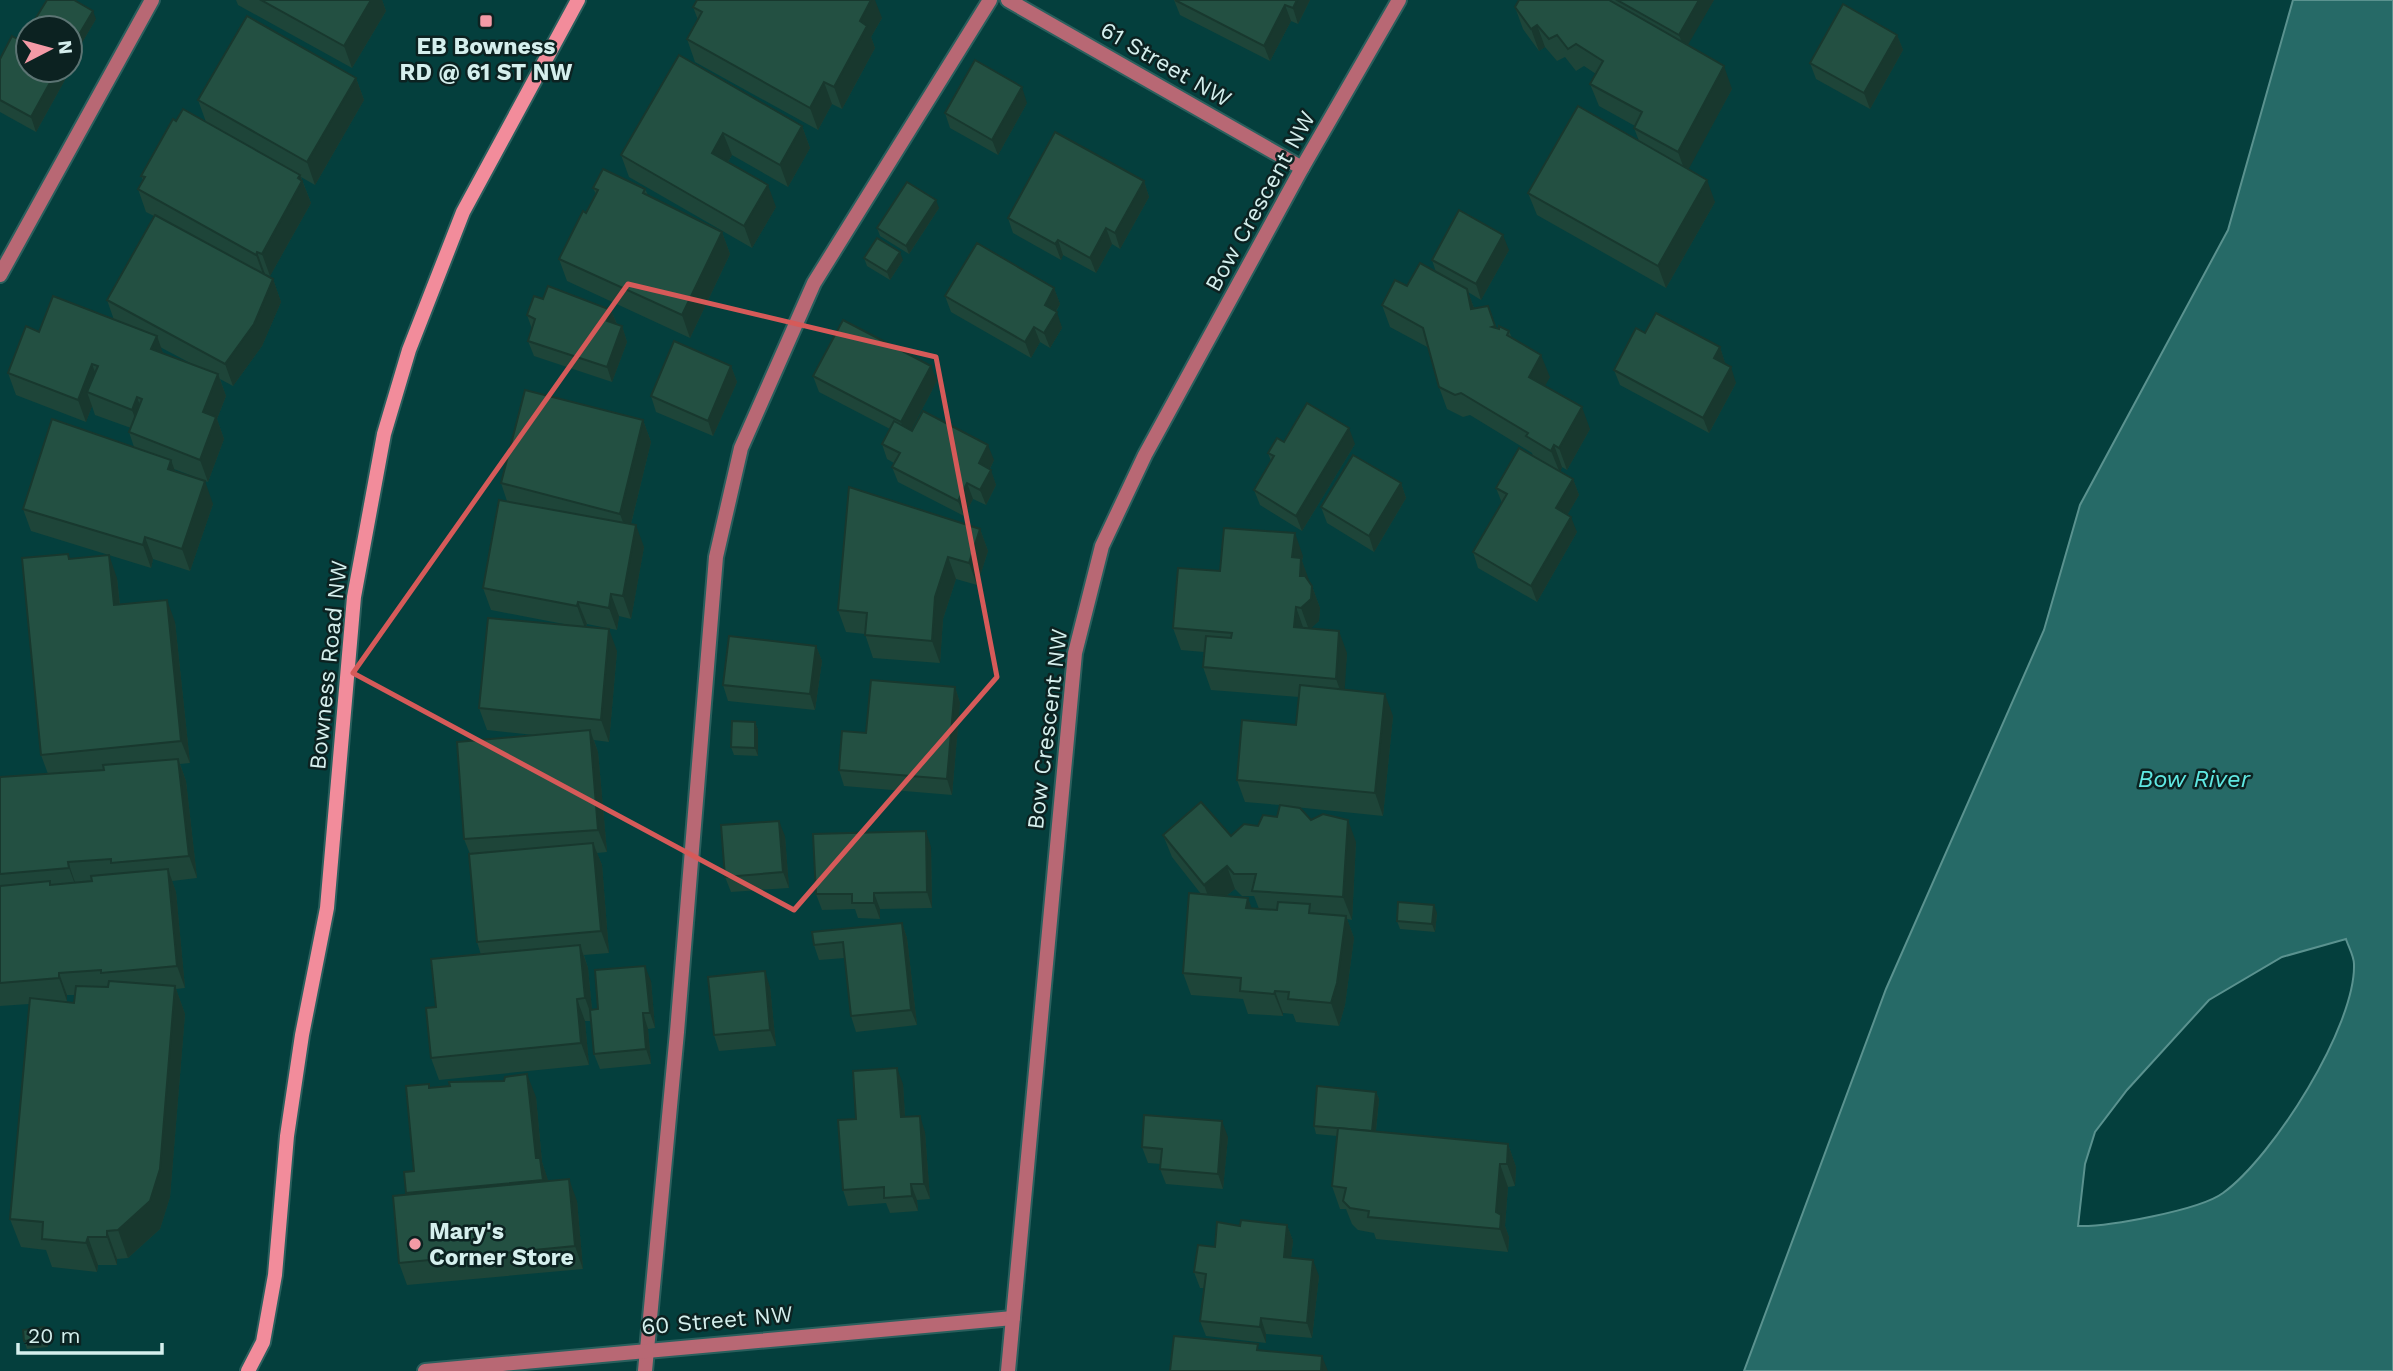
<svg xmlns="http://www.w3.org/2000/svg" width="2393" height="1371" font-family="'Work Sans',sans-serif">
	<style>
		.water { fill: #266a67; stroke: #5a928f; stroke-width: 2; fill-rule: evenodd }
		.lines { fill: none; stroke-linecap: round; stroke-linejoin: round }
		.lane-casing { stroke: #2a5f5d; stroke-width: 18 }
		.street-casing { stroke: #2a5f5d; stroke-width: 18 }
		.secondary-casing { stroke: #2a5f5d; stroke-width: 18 }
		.lane { stroke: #b86874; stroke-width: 14 }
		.street { stroke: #b86874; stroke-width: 14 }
		.secondary { stroke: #f28c9b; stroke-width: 14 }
		.wall { fill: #1e4539; fill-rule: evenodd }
		.shaded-wall { fill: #18382e }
		.building { fill: #235042; stroke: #18382e; stroke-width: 2 }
		.marked { fill: none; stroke: #d65a59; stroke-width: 5; stroke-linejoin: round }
		.poi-dot { fill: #f49aa6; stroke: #0c2221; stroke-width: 2.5 }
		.labels { text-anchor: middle; stroke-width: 5; stroke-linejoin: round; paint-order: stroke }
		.poi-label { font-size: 23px; font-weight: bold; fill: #d5efed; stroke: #0c2221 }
		.street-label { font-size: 23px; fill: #d5efed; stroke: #0c2221 }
		.water-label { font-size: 24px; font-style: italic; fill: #60e9e3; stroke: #0c2221 }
	</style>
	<rect width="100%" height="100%" fill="#043f3d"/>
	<!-- water -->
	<path class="water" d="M 2293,0 L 2393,0 L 2393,1371 L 1744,1371 L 1886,989 L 2044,630 L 2080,505 L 2228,230 ZM 2346,939 C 2348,946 2354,956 2354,964 C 2356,1026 2273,1157 2223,1193 C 2200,1210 2108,1227 2078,1226 L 2085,1164 L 2095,1132 L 2127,1090 L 2209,1000 L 2282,957 Z"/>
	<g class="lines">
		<!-- lane casing -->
		<g class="lane-casing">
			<g id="lane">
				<polyline points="0,275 152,0"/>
				<polyline points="645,1371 677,1032 716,557 741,448 814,283 990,0"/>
			</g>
		</g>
		<!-- street casing -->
		<g class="street-casing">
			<g id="street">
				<polyline points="1008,0 1302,168"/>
				<polyline points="425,1371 1013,1318"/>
				<polyline points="1008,1371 1075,653 1102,546 1145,455 1302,168 1399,0"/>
			</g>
		</g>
		<!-- secondary casing -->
		<g class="secondary-casing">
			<polyline id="secondary" points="248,1371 263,1342 275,1275 287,1136 302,1035 327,908 354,597 384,434 409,350 463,212 578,0"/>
		</g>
		<!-- lane -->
		<use href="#lane" class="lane"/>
		<!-- street -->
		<use href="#street" class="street"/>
		<!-- secondary -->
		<use href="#secondary" class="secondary"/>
	</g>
	<!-- wall -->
	<g class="wall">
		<polygon points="236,0 382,0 386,11 352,68 238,5"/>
		<polygon points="1174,0 1310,0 1298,24 1291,21 1270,61 1180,15"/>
		<polygon points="1519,0 1714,0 1687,45 1732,89 1688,169 1715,202 1666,288 1537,215 1528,193 1639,141 1634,128 1635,126 1599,106 1590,84 1596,74 1584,66 1576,71 1565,57 1557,61 1545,47 1539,51 1523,29 1515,7"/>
		<polygon points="693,7 882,18 871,37 875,48 842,109 832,104 818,130 695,62 687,39 698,20"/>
		<polygon points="96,19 77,51 70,47 70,28 37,28 34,21"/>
		<polygon points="1897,35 1903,50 1870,109 1816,79 1810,63"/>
		<polygon points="679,55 802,126 810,148 788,187 732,155 728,162 776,207 752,248 629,177 621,155"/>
		<polygon points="0,59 66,78 36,132 0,112"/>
		<path d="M 356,78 L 364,100 L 315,185 L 301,177 L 311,203 L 270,276 L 265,274 L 265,275 L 273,279 L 281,302 L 262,346 L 233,386 L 220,379 L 226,396 L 217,419 L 224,439 L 208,482 L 174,469 L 175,471 L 213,504 L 190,571 L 153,559 L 151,568 L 31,531 L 23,509 L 134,447 L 129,432 L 131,428 L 95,415 L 92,406 L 86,422 L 16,395 L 8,373 L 39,332 L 114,320 L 107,300 L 154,216 L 146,212 L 138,189 L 143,180 L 141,176 L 176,121 L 206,122 L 198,100 ZM 160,347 L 194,365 L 163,353 Z"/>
		<polygon points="1027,103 998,155 950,128 945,113"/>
		<polygon points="1144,181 1149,197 1120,249 1112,244 1096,273 1063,255 1061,260 1013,233 1008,218"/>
		<polygon points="593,188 645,189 648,195 722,232 730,254 690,338 567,281 559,259 596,194"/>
		<polygon points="939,208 909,254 880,236 877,228"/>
		<polygon points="1509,250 1481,300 1468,292 1474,308 1488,306 1497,329 1509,331 1512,338 1550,377 1544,386 1590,429 1567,470 1562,467 1560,472 1573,479 1579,495 1567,515 1577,532 1537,602 1478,568 1473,552 1502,503 1496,488 1533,457 1532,453 1470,415 1463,417 1447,409 1439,387 1429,348 1390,327 1382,305 1436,272 1432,260"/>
		<polygon points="864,258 903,260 890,280 867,266"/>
		<polygon points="1054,288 1060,304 1056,312 1062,328 1050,348 1040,342 1031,358 951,312 945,296"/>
		<polygon points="543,299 611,310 617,324 622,326 627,342 612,382 534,356 528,341 532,329 527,315"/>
		<polygon points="1645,333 1720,347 1725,363 1725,364 1736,383 1709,433 1620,385 1614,370"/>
		<polygon points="731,366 737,382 713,436 656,412 651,396"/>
		<polygon points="813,376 937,381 911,430 994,460 990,469 996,485 986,505 973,499 964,516 898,482 892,467 894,463 887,459 882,444 890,429 819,392"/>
		<polygon points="643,420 651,442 631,524 644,547 631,619 619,616 617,630 587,624 586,627 617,651 609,742 594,740 598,752 607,852 597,853 602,865 609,953 584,955 588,968 592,1010 598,1009 651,981 655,1028 648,1029 651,1064 600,1069 594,1054 591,1021 585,1021 589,1065 439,1080 431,1058 436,1007 481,955 477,942 470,854 464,839 534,735 487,730 479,708 574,626 491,610 483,588 507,501 501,483"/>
		<polygon points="1355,444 1302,531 1260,505 1254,490 1271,461 1268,453"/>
		<polygon points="1401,483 1406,498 1374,552 1327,523 1321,507"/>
		<polygon points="980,529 988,551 977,585 956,579 943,619 940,663 873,658 865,634 846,632 838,610"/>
		<path d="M 68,554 L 70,559 L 117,578 L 120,605 L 175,622 L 190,763 L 180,764 L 186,781 L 197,878 L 172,881 L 176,892 L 185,988 L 176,989 L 185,1014 L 170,1197 L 160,1229 L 128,1258 L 117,1259 L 117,1265 L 98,1265 L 97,1272 L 52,1267 L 46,1250 L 21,1247 L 10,1219 L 29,1004 L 0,1006 L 0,777 L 48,774 L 41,755 ZM 67,995 L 75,995 L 74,1003 L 61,1001 L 67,1001 Z"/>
		<path d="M 1303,556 L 1302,561 L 1309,582 L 1312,586 L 1320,608 L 1319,621 L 1311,628 L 1347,653 L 1344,689 L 1393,716 L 1383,816 L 1285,806 L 1356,842 L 1352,920 L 1347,919 L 1354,938 L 1345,1005 L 1339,1026 L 1296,1022 L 1293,1014 L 1283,1013 L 1283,1016 L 1248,1014 L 1243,999 L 1191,995 L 1183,973 L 1201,894 L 1172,857 L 1163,835 L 1231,836 L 1258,826 L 1277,817 L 1280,805 L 1245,802 L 1237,780 L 1296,725 L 1299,697 L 1211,690 L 1203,667 L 1204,652 L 1181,650 L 1173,628 L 1220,571 ZM 1235,889 L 1242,896 L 1254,896 L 1259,909 L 1251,908 L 1248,898 L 1226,896 Z"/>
		<polygon points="816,646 822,661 815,710 728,701 723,685"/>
		<polygon points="955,687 960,703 952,795 844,786 839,770 866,733"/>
		<polygon points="755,722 758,730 758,756 734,755 731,747"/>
		<polygon points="785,836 789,888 731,892 725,877"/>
		<polygon points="931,847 932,908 880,909 880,919 858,918 855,909 822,910 816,894"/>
		<polygon points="1437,913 1435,932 1400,929 1397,921"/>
		<polygon points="902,923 907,938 917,1025 856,1032 851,1016 845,958 819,960 814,945"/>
		<polygon points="770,987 776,1046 719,1051 714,1035"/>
		<polygon points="903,1084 905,1117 925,1132 930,1199 917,1200 918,1211 890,1213 886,1203 848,1206 843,1190 856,1119"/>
		<polygon points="430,1088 536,1097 542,1162 548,1181 577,1201 583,1269 407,1285 399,1263 406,1193 414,1171"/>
		<polygon points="1376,1092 1379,1099 1376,1131 1508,1144 1516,1167 1515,1186 1508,1187 1505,1226 1509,1237 1508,1252 1376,1239 1374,1233 1358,1230 1352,1224 1346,1209 1340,1209 1332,1186 1337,1136 1316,1134 1314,1126"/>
		<polygon points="1228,1137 1223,1189 1166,1184 1160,1169 1161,1164 1148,1163 1142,1147"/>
		<polygon points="1287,1225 1293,1241 1291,1258 1319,1276 1312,1338 1266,1334 1266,1343 1206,1336 1200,1321 1204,1288 1200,1288 1194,1272 1215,1247 1240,1226"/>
		<polygon points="47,1335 48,1347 27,1349 24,1341"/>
	</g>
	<!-- shaded-wall -->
	<g class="shaded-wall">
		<polygon points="371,0 382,0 386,11 352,68 344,46"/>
		<polygon points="871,0 875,0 882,18 871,37 875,48 842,109 834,87 860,21"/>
		<polygon points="1297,0 1310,0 1298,24 1293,8"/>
		<polygon points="1699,0 1714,0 1685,50 1679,35"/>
		<polygon points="1285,5 1291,21 1270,61 1264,46"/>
		<polygon points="93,11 96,19 77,51 74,43"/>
		<polygon points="1537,25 1545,47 1539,51 1531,29"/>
		<polygon points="1897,35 1903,50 1870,109 1864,93"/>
		<polygon points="1724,66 1732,89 1686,174 1678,152"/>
		<polygon points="57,70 63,70 66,78 36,132 31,117"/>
		<polygon points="356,78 364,100 315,185 307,162"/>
		<polygon points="824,82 832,104 818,130 810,108"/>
		<polygon points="1022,87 1027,103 998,155 992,140"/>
		<polygon points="802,126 810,148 788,187 780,165"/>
		<polygon points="723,133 732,155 720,175 712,153"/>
		<polygon points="300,175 311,203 270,276 262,254"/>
		<polygon points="1707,180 1715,202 1666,288 1658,266"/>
		<polygon points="1144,181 1149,197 1120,249 1115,233"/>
		<polygon points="768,185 776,207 752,248 744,226"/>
		<polygon points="936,200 939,208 909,254 906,246"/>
		<polygon points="1106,228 1112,244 1096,273 1090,258"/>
		<polygon points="722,232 730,254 690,338 682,315"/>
		<polygon points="1503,235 1509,250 1481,300 1476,284"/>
		<polygon points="1058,240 1063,255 1061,260 1055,244"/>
		<polygon points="257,252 265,274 264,277 256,255"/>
		<polygon points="900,252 903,260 890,280 887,272"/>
		<polygon points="273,279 281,302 262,346 233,386 225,364"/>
		<polygon points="1054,288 1060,304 1050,321 1045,305"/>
		<polygon points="1467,289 1475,311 1471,309"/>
		<polygon points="611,310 617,325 607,321"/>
		<polygon points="1057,312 1062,328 1050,348 1044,333"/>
		<polygon points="622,326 627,342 612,382 607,367"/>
		<polygon points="1034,327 1040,342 1031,358 1025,342"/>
		<polygon points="157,336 165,359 151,349"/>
		<polygon points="1720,347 1725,363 1719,374 1714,358"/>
		<polygon points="1541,355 1550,377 1537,400 1529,377"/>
		<polygon points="92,364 100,386 87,392 92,406 86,422 78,400"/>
		<polygon points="731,366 737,382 713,436 708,421"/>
		<polygon points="931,366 937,381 907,438 901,422"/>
		<polygon points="1731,367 1736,383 1709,433 1703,418"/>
		<polygon points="218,374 226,396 217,419 224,439 208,482 200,460 203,412"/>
		<polygon points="137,397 145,419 140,432 132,410"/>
		<polygon points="1582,407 1590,429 1567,470 1559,448"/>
		<polygon points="643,420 651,442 628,536 620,514"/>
		<polygon points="1349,428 1355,444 1302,531 1296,516"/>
		<polygon points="988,445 994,460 985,479 979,463"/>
		<polygon points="1554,445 1562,467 1560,473 1551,451"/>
		<polygon points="171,460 179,482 168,469"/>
		<polygon points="991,470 996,485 986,505 980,490"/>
		<polygon points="1573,479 1579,495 1562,524 1556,508"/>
		<polygon points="205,481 213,504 190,571 182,549"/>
		<polygon points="967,483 973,499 964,516 958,501"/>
		<polygon points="1401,483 1406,498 1374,552 1369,536"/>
		<polygon points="1571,517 1577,532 1537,602 1531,586"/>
		<polygon points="636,525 644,547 631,619 623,596"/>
		<polygon points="980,529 988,551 977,585 969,563"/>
		<polygon points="1295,533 1303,556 1302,561 1309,580 1308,598 1292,557"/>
		<polygon points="145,537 153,559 151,568 143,545"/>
		<polygon points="109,555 117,578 122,627 114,605"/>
		<polygon points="948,557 956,579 943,619 940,663 932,641 935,597"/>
		<polygon points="1312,586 1320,608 1319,621 1309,630 1301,608"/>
		<polygon points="611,594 619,616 617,630 609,608"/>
		<polygon points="167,600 175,622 190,763 181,741"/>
		<polygon points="578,602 587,624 585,628 577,606"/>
		<polygon points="1296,607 1304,630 1294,627"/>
		<polygon points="609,629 617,651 609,742 601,720"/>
		<polygon points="1339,631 1347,653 1344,701 1336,679"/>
		<polygon points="816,646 822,661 815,710 810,694"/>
		<polygon points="955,687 960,703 952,795 947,779"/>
		<polygon points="1385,694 1393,716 1383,816 1375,793"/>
		<polygon points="755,722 758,730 758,756 755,748"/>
		<polygon points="590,730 598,752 607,852 598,830"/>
		<polygon points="178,759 186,781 197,878 189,856"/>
		<polygon points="1348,820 1356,842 1352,920 1343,897"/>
		<polygon points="779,821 785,836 789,888 783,872"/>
		<polygon points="926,831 931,847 932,908 927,892"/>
		<polygon points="593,843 602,865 609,953 601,931"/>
		<polygon points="68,862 76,885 77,890 69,868"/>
		<polygon points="1227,866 1235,889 1212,907 1204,885"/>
		<polygon points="168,869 176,892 185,988 177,966"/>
		<polygon points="874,893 880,909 880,919 874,903"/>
		<polygon points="1248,898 1256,920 1246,908"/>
		<polygon points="1434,905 1437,913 1435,932 1432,924"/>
		<polygon points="1346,916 1354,938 1345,1005 1339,1026 1331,1003"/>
		<polygon points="902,923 907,938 917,1025 911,1010"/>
		<polygon points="580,945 588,968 593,1020 585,998"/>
		<polygon points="645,966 651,981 655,1028 650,1013"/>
		<polygon points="765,971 770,987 776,1046 770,1030"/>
		<polygon points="59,973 67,995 67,1001 59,978"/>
		<polygon points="175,986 185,1014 170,1197 160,1229 128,1258 118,1230"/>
		<polygon points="1275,991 1283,1013 1283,1016 1274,994"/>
		<polygon points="577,999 585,1021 589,1065 581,1043"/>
		<polygon points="643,1013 648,1029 651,1064 646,1049"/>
		<polygon points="897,1068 903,1084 906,1133 901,1117"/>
		<polygon points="527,1074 536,1097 542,1162 548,1180 551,1202 536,1158"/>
		<polygon points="1376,1092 1379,1099 1375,1140 1372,1132"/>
		<polygon points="920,1116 925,1132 930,1199 924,1184"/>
		<polygon points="1222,1121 1228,1137 1223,1189 1218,1174"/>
		<polygon points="1508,1144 1516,1167 1515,1186 1507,1164"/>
		<polygon points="1500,1164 1508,1187 1505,1226 1509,1237 1508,1252 1500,1229 1496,1212"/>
		<polygon points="569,1179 577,1201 583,1269 575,1246"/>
		<polygon points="911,1184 917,1200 918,1211 912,1196"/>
		<polygon points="1287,1225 1293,1241 1289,1273 1284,1257"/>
		<polygon points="107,1231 117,1259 117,1265 107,1237"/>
		<polygon points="88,1237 98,1265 97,1272 86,1243"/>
		<polygon points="1313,1260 1319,1276 1312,1338 1307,1323"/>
		<polygon points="1261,1318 1266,1334 1266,1343 1260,1327"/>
		<polygon points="44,1327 47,1335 48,1347 45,1339"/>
		<polygon points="1322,1356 1328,1371 1321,1371"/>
	</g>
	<!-- building -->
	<g class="building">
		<polygon points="47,0 74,0 93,11 74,43 70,40 70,28 48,28 34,21"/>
		<polygon points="261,0 371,0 344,46"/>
		<polygon points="697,0 871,0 860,21 867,26 834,87 824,82 810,108 687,39 702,12 693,7"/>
		<polygon points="1175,0 1297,0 1293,8 1285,5 1264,46"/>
		<polygon points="1519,0 1609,0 1724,66 1678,152 1634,128 1642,112 1590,84 1603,61 1576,44 1568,49 1557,35 1549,39 1537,25 1531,29 1515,7"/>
		<polygon points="1617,0 1699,0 1679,35"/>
		<polygon points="1843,4 1897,35 1864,93 1810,63"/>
		<polygon points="247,16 356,78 307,162 198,100"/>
		<polygon points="12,36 28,45 28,70 57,70 31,117 0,100 0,59"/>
		<polygon points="679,55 802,126 780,165 723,133 712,153 768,185 744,226 621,155"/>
		<polygon points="975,60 1022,87 992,140 945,113"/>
		<polygon points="1578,106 1707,180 1658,266 1528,193"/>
		<polygon points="183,109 300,175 298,178 302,181 262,254 257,252 256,255 138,189 145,177 141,176 173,119 176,121"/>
		<polygon points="1055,132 1144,181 1115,233 1106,228 1090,258 1058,240 1055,244 1008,218"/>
		<polygon points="603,169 645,189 643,193 722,232 682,315 559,259 583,211 586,213 596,194 598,190 593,188"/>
		<polygon points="907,182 936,200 906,246 877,228"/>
		<polygon points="1459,210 1503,235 1476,284 1432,260"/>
		<polygon points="155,215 273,279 254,324 225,364 107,300"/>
		<polygon points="877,238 900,252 887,272 864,258"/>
		<polygon points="977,243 1054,288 1045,305 1057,312 1044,333 1034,327 1025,342 945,296"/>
		<polygon points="1420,263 1467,289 1471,309 1488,306 1495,326 1492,327 1499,329 1499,326 1509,331 1507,335 1541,355 1529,377 1582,407 1559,448 1554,445 1551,451 1526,436 1528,433 1461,393 1455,395 1439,387 1423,328 1382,305 1395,280 1407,286"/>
		<polygon points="548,286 611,310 607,321 622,326 607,367 528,341 535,319 527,315 534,296 543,299"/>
		<polygon points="53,296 157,336 151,349 218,374 203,412 216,417 200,460 129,432 142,399 137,397 132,410 87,392 98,366 92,364 78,400 8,373 26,326 39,332"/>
		<polygon points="1656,313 1720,347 1714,358 1731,367 1703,418 1614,370 1636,328 1645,333"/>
		<polygon points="843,320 931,366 901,422 813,376"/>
		<polygon points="674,341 731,366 708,421 651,396"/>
		<polygon points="525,390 643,420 620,514 501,483"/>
		<polygon points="1307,403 1349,428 1296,516 1254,490 1274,456 1268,453 1277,438 1284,442"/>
		<polygon points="923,411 988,445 979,463 991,470 980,490 967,483 958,501 892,467 900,453 882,444 894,421 912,431"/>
		<polygon points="52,419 171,460 168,469 205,481 182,549 145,537 143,545 23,509"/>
		<polygon points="1519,448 1573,479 1556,508 1571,517 1531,586 1473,552 1507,494 1496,488"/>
		<polygon points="1353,455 1401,483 1369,536 1321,507"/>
		<polygon points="849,487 980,529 969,563 948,557 935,597 932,641 865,635 867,613 838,610"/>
		<polygon points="499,500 636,525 623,596 611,594 609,608 578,602 577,606 483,588"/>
		<polygon points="1224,528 1295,533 1292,557 1301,558 1300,576 1305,576 1312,586 1311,599 1301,608 1296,607 1294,627 1339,631 1336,679 1203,667 1206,636 1231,638 1232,633 1173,628 1178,568 1220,571"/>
		<polygon points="68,554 69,559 109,555 114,605 167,600 181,741 41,755 22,558"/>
		<polygon points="488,618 609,629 601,720 479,708"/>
		<polygon points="729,636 816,646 810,694 723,685"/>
		<polygon points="871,680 955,687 947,779 839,770 842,731 866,733"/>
		<polygon points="1300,685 1385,694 1375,793 1237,780 1242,720 1296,725"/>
		<polygon points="732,721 755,722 755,748 731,747"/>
		<polygon points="590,730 598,830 464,839 457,742"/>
		<polygon points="178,759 189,856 111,863 111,859 68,862 69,868 0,874 0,777 104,770 103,765"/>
		<polygon points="1201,802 1231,836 1244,824 1258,826 1263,815 1277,817 1280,805 1300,808 1311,820 1323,814 1348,820 1343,897 1252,891 1256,874 1234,874 1227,866 1204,885 1163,835"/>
		<polygon points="779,821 783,872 725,877 721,825"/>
		<polygon points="926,831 927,892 874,893 874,903 852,903 852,894 816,894 813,834"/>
		<polygon points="593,843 601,931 477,942 469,854"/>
		<polygon points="168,869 177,966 101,973 101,970 59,973 59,978 0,983 0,886 50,881 50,885 92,881 91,876"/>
		<polygon points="1189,893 1248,898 1246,908 1277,910 1278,902 1310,904 1309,913 1346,916 1337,983 1331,1003 1288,999 1289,992 1275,991 1274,994 1240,991 1241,978 1183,973"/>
		<polygon points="1398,902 1434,905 1432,924 1397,921"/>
		<polygon points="902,923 911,1010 851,1016 843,942 814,945 812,932"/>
		<polygon points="580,945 585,998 577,999 581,1043 431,1058 426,1008 436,1007 431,959"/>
		<polygon points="645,966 650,1013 643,1013 646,1049 594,1054 590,1010 598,1009 595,970"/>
		<polygon points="765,971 770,1030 714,1035 708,977"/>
		<polygon points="109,981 175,986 160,1169 150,1201 118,1230 107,1231 107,1237 88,1237 86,1243 42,1239 43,1222 10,1219 30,998 74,1003 76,986 108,987"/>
		<polygon points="897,1068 901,1117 920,1116 924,1184 911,1184 912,1196 884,1198 884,1187 843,1190 838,1120 856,1119 853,1071"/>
		<polygon points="527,1074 536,1158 540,1158 543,1180 406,1193 404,1172 414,1171 406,1086 429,1084 429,1088 450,1086 449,1082 504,1081 505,1077"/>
		<polygon points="1317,1086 1376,1092 1372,1131 1314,1126"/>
		<polygon points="1144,1115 1222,1121 1218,1174 1160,1169 1162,1149 1142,1147"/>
		<polygon points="1338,1128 1508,1144 1507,1164 1500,1164 1496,1212 1501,1215 1500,1229 1368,1217 1369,1211 1350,1208 1343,1201 1346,1188 1332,1186"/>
		<polygon points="569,1179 575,1246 399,1263 393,1196"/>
		<polygon points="1241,1220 1287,1225 1284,1257 1313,1260 1307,1323 1261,1318 1260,1327 1200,1321 1206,1274 1194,1272 1198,1245 1215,1247 1217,1222 1240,1226"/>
		<polygon points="44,1327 45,1339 24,1341 23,1330"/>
		<polygon points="1174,1336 1258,1344 1257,1350 1322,1356 1321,1371 1170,1371"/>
	</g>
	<!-- marked area -->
	<path class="marked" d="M 628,284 L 936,357 L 997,677 L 794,910 L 353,673 Z"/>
	<!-- markers -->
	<g class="poi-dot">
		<rect x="479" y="14" width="14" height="14" rx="3.5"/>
		<circle cx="415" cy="1244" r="7"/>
	</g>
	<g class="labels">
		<!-- poi labels -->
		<g class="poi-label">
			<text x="486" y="54">EB Bowness<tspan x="486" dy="26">RD @ 61 ST NW</tspan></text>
			<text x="429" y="1239" text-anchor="start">Mary's<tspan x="429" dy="26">Corner Store</tspan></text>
		</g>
		<!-- street labels -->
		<g class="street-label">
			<text transform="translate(1166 64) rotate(30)" y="8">61 Street NW</text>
			<text transform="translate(1260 201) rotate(-61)" y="8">Bow Crescent NW</text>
			<text transform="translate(328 665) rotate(-84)" y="8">Bowness Road NW</text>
			<text transform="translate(1047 729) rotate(-83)" y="8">Bow Crescent NW</text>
			<text transform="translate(717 1320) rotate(-5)" y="8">60 Street NW</text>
		</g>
		<!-- water labels -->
		<g class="water-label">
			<text x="2194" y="787">Bow River</text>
		</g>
	</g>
	<!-- north arrow -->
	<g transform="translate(49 49) rotate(84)"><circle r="33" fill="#0c2221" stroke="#5c7473" stroke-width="2"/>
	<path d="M0-5L12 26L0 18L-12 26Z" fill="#f49aa6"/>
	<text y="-10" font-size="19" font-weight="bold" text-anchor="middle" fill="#d5efed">N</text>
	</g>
	<!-- scale -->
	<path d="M18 1343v10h144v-10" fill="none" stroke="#d5efed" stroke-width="3.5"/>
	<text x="28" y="1343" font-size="21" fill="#d5efed" stroke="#0c2221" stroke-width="5" paint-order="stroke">20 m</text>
</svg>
